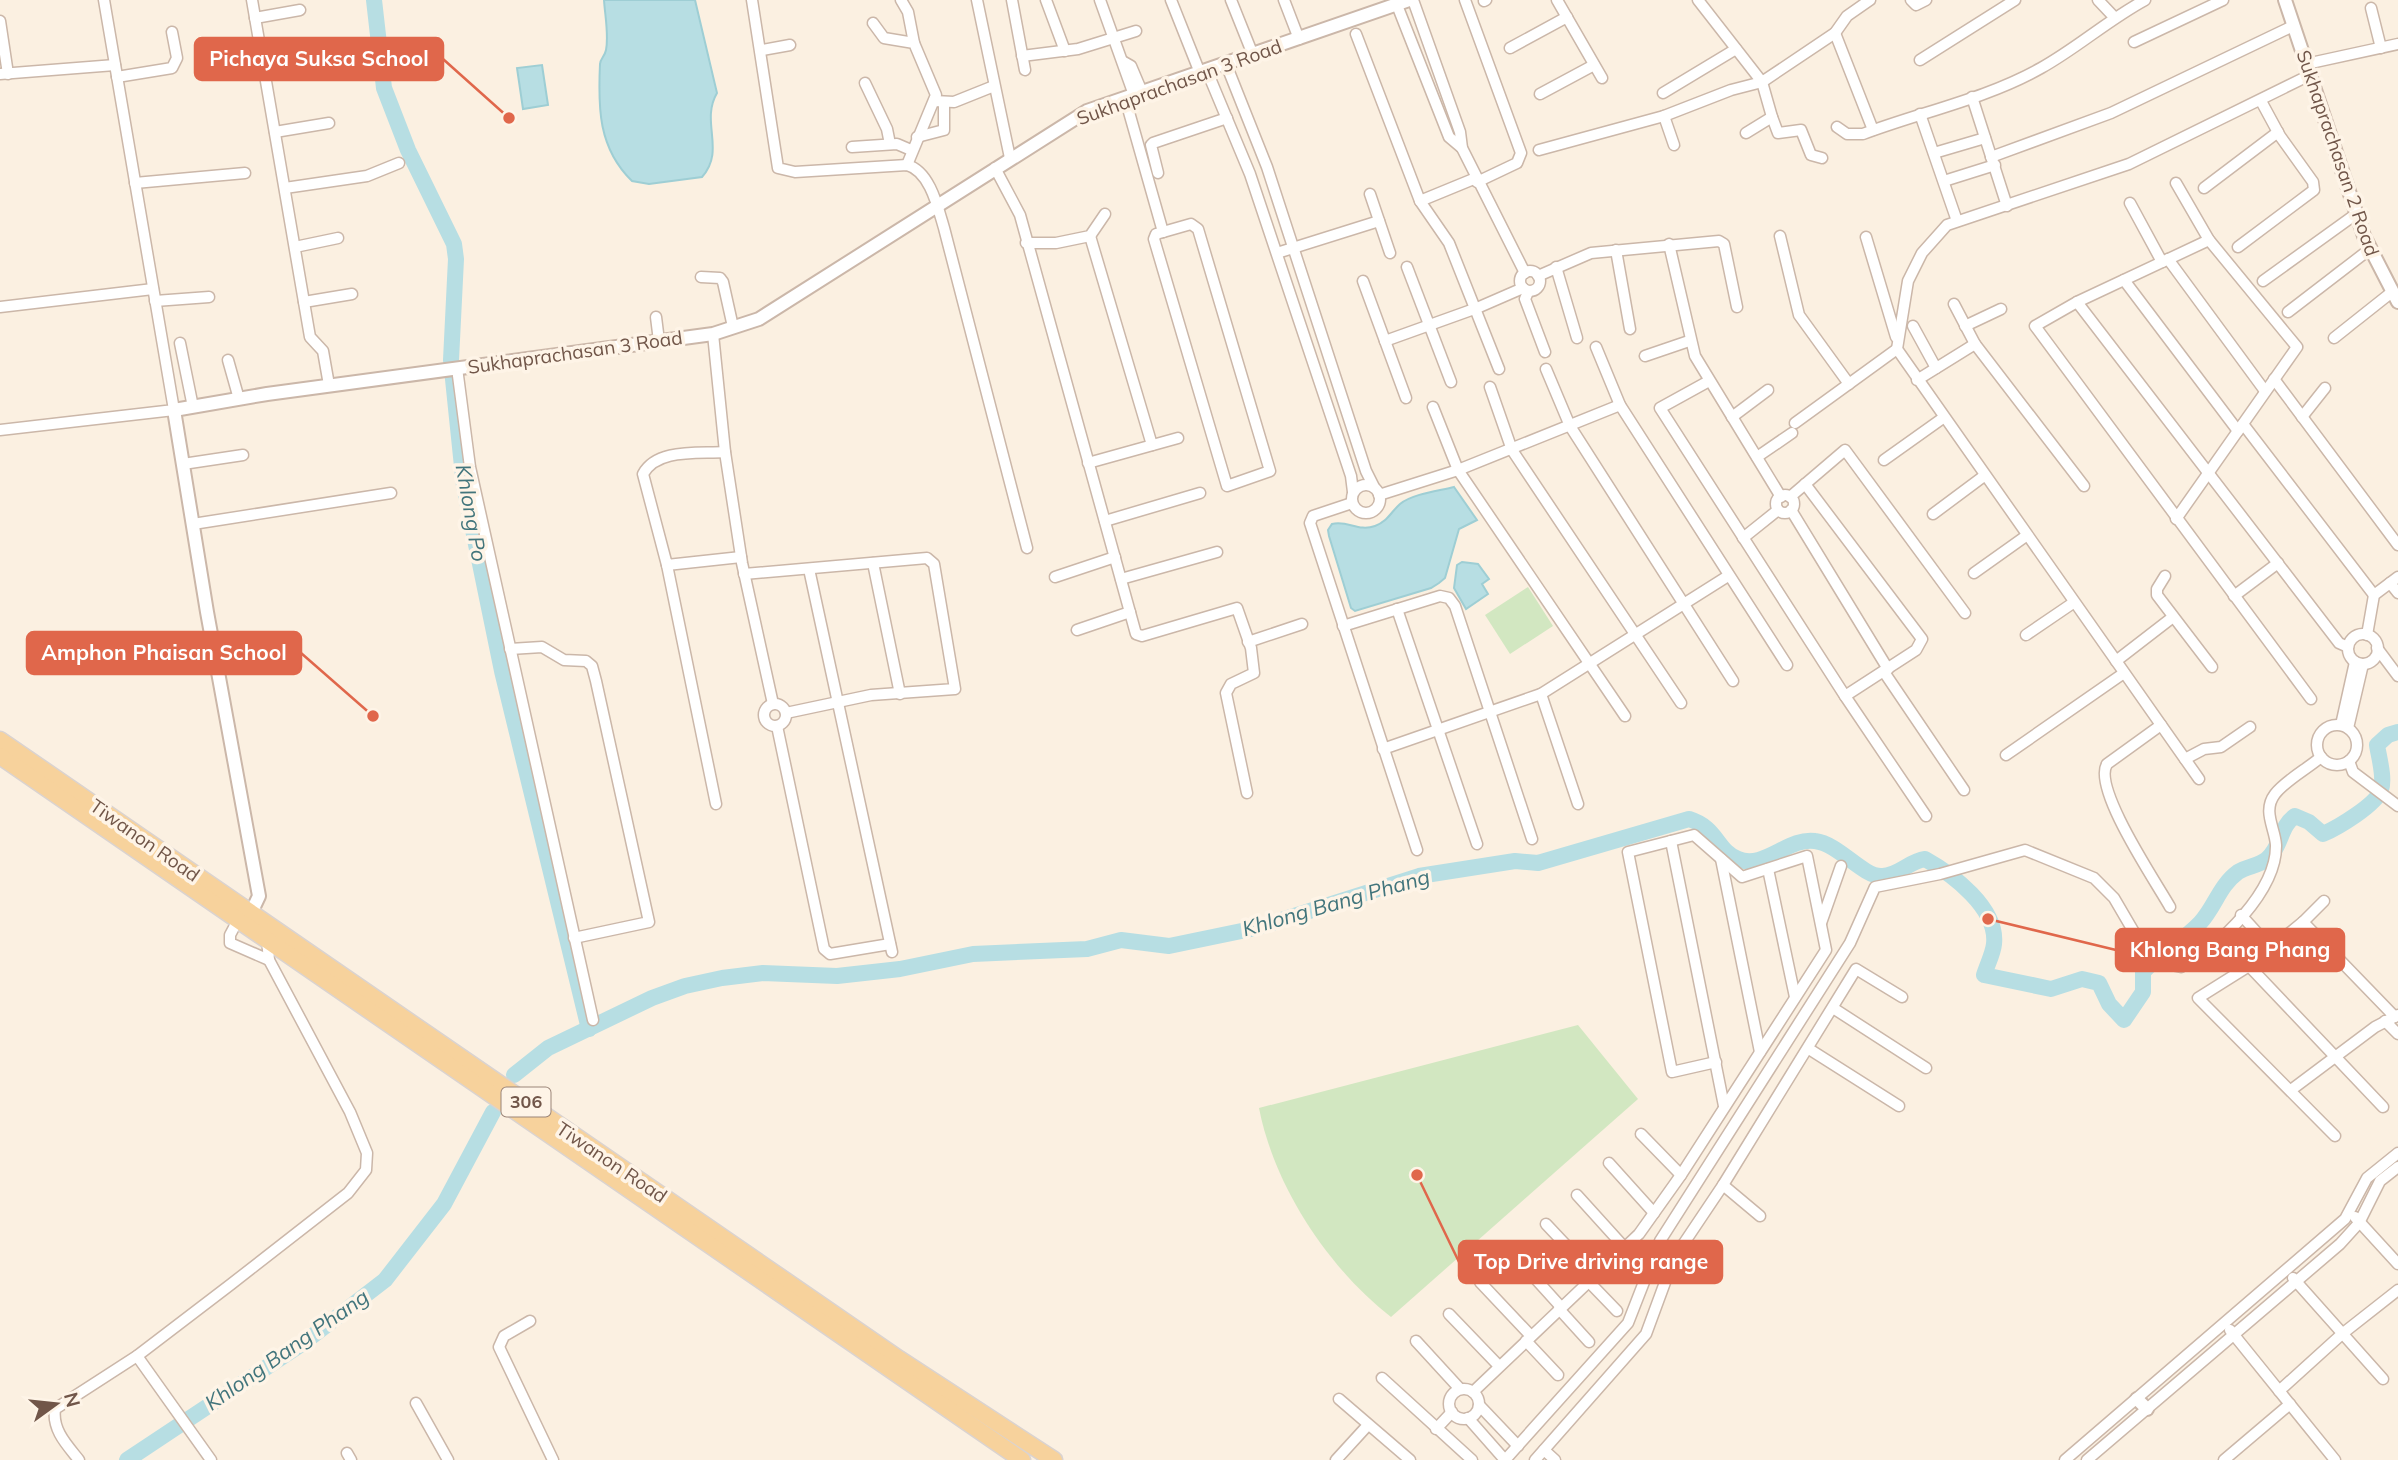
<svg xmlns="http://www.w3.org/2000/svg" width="2398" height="1460" font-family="Mulish,sans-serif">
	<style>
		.green { fill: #d2e7c1 }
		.water { fill: #b7dee3; stroke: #9eced4; stroke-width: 2 }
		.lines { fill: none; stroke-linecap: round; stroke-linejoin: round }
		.river { stroke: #b7dee3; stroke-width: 16 }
		.minor-casing { stroke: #cbb7a9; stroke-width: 13 }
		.tertiary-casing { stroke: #cbb7a9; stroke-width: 16 }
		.primary-casing { stroke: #dad3d0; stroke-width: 19 }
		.minor { stroke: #fff; stroke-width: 10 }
		.tertiary { stroke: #fff; stroke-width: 12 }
		.primary { stroke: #f7d29c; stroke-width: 16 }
		.labels { text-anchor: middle; stroke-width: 7; stroke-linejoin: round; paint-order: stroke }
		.shield { fill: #fef4e7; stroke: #9b8578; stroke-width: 2 }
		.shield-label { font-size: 18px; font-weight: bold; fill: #715649 }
		.street-label { font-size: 19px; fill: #715649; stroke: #fef4e7 }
		.water-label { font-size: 21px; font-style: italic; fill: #42757c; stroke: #fef4e7 }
		.leader { fill: none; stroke: #e0674b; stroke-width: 2.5 }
		.callout-dot { fill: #e0674b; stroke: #fef4e7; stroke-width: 2.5 }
		.callout { fill: #e0674b; stroke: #e0674b; stroke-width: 2.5 }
		.callout-label { font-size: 21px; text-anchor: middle; font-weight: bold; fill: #fff }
	</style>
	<rect width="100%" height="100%" fill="#fbf0e1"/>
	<!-- green -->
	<g class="green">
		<polygon points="1528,587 1553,626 1510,654 1485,615"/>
		<path d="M 1578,1025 L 1638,1099 L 1391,1317 C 1328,1268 1274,1186 1259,1108 Z"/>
	</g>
	<!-- water -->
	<g class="water">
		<path d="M 604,0 L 695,0 L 717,93 C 700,122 726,150 702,177 L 649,184 L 632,181 C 598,148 598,107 600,64 C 600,59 605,56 606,50 C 609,35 605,16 604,0 Z"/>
		<polygon points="542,65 548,105 523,109 517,68"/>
		<path d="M 1454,487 L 1477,520 L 1459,529 L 1445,578 L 1439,583 L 1431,588 L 1355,611 L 1351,608 L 1329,536 L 1328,530 L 1332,524 C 1348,520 1358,532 1375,526 C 1387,522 1391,512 1400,504 C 1412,494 1438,491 1454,487 Z"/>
		<polygon points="1462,562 1478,564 1489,579 1482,584 1488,594 1466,609 1454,588 1457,565"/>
	</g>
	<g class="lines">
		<!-- river -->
		<g class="river">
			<polyline points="374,0 384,88 408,150 454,244 456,259 451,360 464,486 502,671 589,1029"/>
			<path d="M 514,1075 L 548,1048 L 652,998 L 685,986 L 722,978 L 763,973 L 837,976 L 900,969 L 973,954 L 1087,949 L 1121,940 L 1169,946 L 1256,928 L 1419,876 L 1515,861 L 1538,863 L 1689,819 C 1718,828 1716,850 1738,859 C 1764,870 1788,837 1815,841 C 1839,844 1862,876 1881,876 C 1897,877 1909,861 1925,859 C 1952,874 1998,908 1994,944 C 1993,954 1987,965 1984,975 L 2051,989 L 2082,979 L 2099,983 L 2109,1004 L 2124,1020 L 2143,992 L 2143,972 C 2161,952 2183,941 2200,923 C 2215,907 2219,886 2238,872 C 2247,866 2259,866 2267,859 C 2282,846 2280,826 2295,816 L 2309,822 L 2323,834 C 2337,828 2376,805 2381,790 C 2385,778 2379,758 2377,745 L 2388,735 L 2398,732"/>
			<polyline points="127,1460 306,1341 385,1280 444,1204 493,1112"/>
		</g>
		<!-- minor casing -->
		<g class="minor-casing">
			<g id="minor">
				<polyline points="252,0 310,337 323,351 329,385"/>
				<path d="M 752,0 L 778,168 L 795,172 L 907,165 C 930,171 938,208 944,228 L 1027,548"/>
				<polyline points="901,0 908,12 914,43"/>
				<polyline points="977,0 1010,158"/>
				<polyline points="1012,0 1025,70"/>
				<polyline points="1046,0 1065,51"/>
				<polyline points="1100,0 1134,95"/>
				<polyline points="1171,0 1200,73"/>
				<polyline points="1231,0 1253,55"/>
				<polyline points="1284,0 1299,39"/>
				<polyline points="1413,0 1460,132 1462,148 1525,273"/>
				<polyline points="1465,0 1521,153 1517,163 1477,182"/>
				<polyline points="1557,0 1602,78"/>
				<polyline points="1698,0 1762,82 1772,117 1746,133"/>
				<polyline points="1911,0 1916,5 1926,0"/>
				<polyline points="2098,0 2115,18"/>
				<polyline points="1484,1 1486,0"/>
				<polyline points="1397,5 1449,137 1462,148"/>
				<polyline points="2371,8 2381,48"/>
				<polyline points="255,18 300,10"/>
				<polyline points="0,21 8,74"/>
				<polyline points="873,23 884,38 914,43 936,95 907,165"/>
				<polyline points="1835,33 1873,130"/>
				<polyline points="1356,34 1420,201 1449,243 1499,369"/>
				<polyline points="2134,42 2223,0"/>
				<polyline points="1510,48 1567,17"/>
				<polyline points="762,50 790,45"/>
				<polyline points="1022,56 1078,49 1136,31"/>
				<polyline points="1920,60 2015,0"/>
				<polyline points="1124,62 1131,66 1142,92"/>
				<polyline points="1226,64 1267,167 1366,471 1374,487"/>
				<polyline points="2306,64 2398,44"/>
				<polyline points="1207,71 1250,174 1351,476 1353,492"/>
				<polyline points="0,74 115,65"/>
				<polyline points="265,75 314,68"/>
				<polyline points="117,77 172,68 177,58 172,32"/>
				<polyline points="865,83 887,129 890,144"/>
				<polyline points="1663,93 1736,49"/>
				<polyline points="1540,94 1594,65"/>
				<polyline points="1972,97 2007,206"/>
				<polyline points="1125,98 1163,232"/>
				<polyline points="934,101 954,102 994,86"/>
				<polyline points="1920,114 1957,221"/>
				<polyline points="1664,116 1674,145"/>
				<polyline points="1772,117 1778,133 1801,130 1811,155 1822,158"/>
				<path d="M 1837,127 L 1847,134 L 1863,134 C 1921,112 1986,99 2041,68 C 2077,48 2108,20 2145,0"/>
				<polyline points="275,132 329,123"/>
				<polyline points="917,137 944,130 944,103"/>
				<polyline points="852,147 897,144 911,150"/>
				<polyline points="1539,150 1664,116 1731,90 1762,82 1835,33 1847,16 1870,0"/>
				<polyline points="1934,153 1985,138"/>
				<polyline points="1991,157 2111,113 2293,26"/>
				<polyline points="995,168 1020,215 1136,634 1142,636 1237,608 1251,648 1254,673 1231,684 1226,693 1247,793"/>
				<polyline points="1158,173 1151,145 1153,143 1227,118"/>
				<polyline points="1944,181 1995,165"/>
				<polyline points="135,183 245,173"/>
				<polyline points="2176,183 2209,240 2297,347 2176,519"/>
				<polyline points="285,188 367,176 399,163"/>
				<polyline points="2204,188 2278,132"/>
				<polyline points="1370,194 1390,253"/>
				<polyline points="1420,201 1476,178"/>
				<polyline points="2130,203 2162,262"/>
				<polygon points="1191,224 1198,229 1270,471 1227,486 1154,239 1156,234"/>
				<polyline points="1090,236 1152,445"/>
				<polyline points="1780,236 1799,315 1849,384"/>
				<polyline points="1866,237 1896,337"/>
				<polyline points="2209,240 2077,302 2035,326 2311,699"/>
				<polyline points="1026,243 1056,243 1090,236 1105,214"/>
				<polyline points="1669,244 1695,356 1781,497"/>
				<polyline points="295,247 338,238"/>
				<polyline points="2238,247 2314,190 2313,182 2280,136 2261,101"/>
				<polyline points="1616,250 1630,329"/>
				<polyline points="1277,253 1379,221"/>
				<polyline points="2168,259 2265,391"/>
				<polyline points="1407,267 1451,382"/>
				<polyline points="1556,267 1577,338"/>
				<circle cx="1530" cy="281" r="10"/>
				<polyline points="1538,276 1591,253 1719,241 1724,244 1737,307"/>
				<polyline points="701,277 720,278 723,282 733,327"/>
				<polyline points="2124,280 2238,431"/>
				<polyline points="1363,281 1406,398"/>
				<polyline points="2263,281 2356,214"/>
				<polyline points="1528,292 1525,299 1545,352"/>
				<polyline points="155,301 209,297"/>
				<polyline points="304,302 352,294"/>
				<polyline points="2077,302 2339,643 2348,647"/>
				<polyline points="1954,304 1975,344 2084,486"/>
				<polyline points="0,307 153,289"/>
				<polyline points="2288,312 2370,249"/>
				<polyline points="656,317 659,341"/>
				<polyline points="1913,326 1936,368"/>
				<polyline points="1965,326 2001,309"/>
				<polyline points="713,334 725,452 742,563 773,704"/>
				<polyline points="2334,338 2392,292"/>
				<polyline points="1385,341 1477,308 1523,288"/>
				<polyline points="180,343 193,407"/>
				<polyline points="1596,347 1620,405 1787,665"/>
				<polyline points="1645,356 1689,341"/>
				<polyline points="228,360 239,399"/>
				<polyline points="457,368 470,467 593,1020"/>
				<polyline points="1546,369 1570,426 1733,681"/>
				<polyline points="2274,379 2398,545"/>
				<polyline points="1917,380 1975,344"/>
				<polyline points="1709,381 1660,408 1845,696 1926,816"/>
				<polyline points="1490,387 1512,450 1681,703"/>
				<polyline points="1433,407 1458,470 1625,716"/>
				<polyline points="1732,417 1768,390"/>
				<polyline points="2302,417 2325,388"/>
				<polyline points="1795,423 1897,349"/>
				<polyline points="2243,424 2374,595"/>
				<polyline points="0,430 174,410 104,0"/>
				<path d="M 725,452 C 698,454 657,448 643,474 L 667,565 L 741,557"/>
				<polyline points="1757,457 1792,433"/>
				<polyline points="1884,460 1943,418"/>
				<polyline points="1088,463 1178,438"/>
				<polyline points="183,464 243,455"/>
				<polyline points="1805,484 1922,639 1916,650 1845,696"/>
				<circle cx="1366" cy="499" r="14"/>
				<polyline points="1379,495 1458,470 1620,405"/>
				<circle cx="1785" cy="504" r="9"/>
				<polyline points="1790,497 1845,450 1965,613"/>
				<polyline points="1352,503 1313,516 1310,523 1417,850"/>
				<polyline points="1791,510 1888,669"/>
				<polyline points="1933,514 1984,476"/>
				<polyline points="1105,521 1200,493"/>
				<polyline points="193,524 391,493"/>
				<polyline points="1743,538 1778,510"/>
				<polyline points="873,563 900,694"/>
				<polyline points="667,565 716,804"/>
				<polyline points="809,569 892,952"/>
				<polyline points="1974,573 2026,536"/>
				<polyline points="744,574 927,558 934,564 955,689 871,695 786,713"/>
				<polyline points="2165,576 2157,589 2157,595 2212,667"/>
				<polyline points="1055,577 1115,557"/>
				<polyline points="1121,579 1217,552"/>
				<polyline points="2390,583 2398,593"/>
				<polyline points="2234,596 2278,563"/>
				<polyline points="1397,609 1477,844"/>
				<polyline points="1343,626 1440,596 1449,598 1455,606 1532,839"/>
				<polyline points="1077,630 1130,612"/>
				<circle cx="2363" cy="649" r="15"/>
				<polyline points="2026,635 2073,603"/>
				<polyline points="2367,635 2374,595 2398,577"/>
				<polyline points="1248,642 1302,624"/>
				<polyline points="2377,648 2398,676"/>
				<polyline points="510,649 542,647 564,660 586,661 592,666 596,681 649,922 574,938"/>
				<polyline points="2116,661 2173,617"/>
				<polyline points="1884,672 1964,790"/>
				<polyline points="1541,694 1578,804"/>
				<circle cx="775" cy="715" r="11"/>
				<circle cx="2337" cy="745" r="20"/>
				<path d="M 2161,725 L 2107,764 C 2092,788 2156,882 2170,907"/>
				<polyline points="2341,725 2355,662"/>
				<polyline points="777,726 824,949 830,954 890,944"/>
				<polyline points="2348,728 2363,664"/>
				<polyline points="1383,749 1541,694 1728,576"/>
				<polyline points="2006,755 2124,673"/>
				<polyline points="2185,759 2204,749 2221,747 2250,727"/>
				<polyline points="2349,761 2353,772 2398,806"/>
				<polyline points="2199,779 1897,349 1908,281 1922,253 1947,225 2129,164 2310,75"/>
				<polyline points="1671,841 1724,1106"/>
				<polyline points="1721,859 1760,1052"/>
				<polyline points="1768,869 1795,997"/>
				<polyline points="2241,915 2271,948"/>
				<polyline points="238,920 230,935 230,943 269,960"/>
				<polyline points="2303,922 2324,901"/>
				<polyline points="1821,923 1841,866"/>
				<polyline points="2249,966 2383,1107"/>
				<polyline points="1833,1008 1926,1068"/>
				<polyline points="2385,1021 2398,1034"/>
				<polyline points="1809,1049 1899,1106"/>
				<polyline points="2291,1090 2375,1027 2398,1015"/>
				<polyline points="1641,1134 1681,1175"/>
				<polyline points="2335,1136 2198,998 2249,966 2303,922 2395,1017"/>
				<polyline points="1609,1163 1654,1213"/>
				<polyline points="1723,1185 1760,1216"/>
				<polyline points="1577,1195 1625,1248"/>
				<polyline points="2355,1217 2398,1264"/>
				<polyline points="1546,1224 1595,1276"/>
				<polyline points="1513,1254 1561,1307"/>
				<polyline points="2293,1278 2383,1379"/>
				<polyline points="1480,1282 1531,1336"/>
				<polyline points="1589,1282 1617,1311"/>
				<polyline points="1559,1309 1589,1342"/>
				<polyline points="1449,1314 1499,1366"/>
				<polyline points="530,1321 504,1336 499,1347 553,1460"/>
				<polyline points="2230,1330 2335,1460"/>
				<polyline points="1416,1341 1460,1389"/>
				<polyline points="1526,1341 1558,1375"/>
				<polyline points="137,1356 211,1460"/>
				<polyline points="1382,1378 1472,1460"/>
				<circle cx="1464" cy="1404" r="15"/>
				<polyline points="2279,1391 2342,1334 2398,1290"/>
				<polyline points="1473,1392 1639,1234 1681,1175 1826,950 1807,856 1742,877 1694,835 1628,852 1672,1072 1716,1062"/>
				<polyline points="1339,1399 1410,1460"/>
				<polyline points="416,1403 448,1460"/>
				<polyline points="1479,1405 1518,1446"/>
				<polyline points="1468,1418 1505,1460"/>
				<polyline points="1436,1429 1452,1412"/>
				<polyline points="1544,1450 1555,1460"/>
				<polyline points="347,1453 351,1460"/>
				<path d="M 79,1460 C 67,1445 52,1430 55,1409 L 137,1356 L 230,1285 L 348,1193 L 366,1170 L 367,1153 L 350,1112 L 269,960 L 267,940"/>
				<polyline points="1336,1460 1368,1425"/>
				<path d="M 1505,1460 L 1628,1323 L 1660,1241 L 1850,943 L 1875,887 L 1940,874 L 2025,850 L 2094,878 L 2114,898 L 2145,951 L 2162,963 L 2181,967 C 2219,947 2277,891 2276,845 C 2275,828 2262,811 2275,794 C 2286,780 2307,769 2321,757"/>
				<polyline points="1535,1460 1646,1334 1674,1258 1723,1185 1856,969 1902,997"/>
				<polyline points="2065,1460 2345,1219 2367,1178 2398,1153"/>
				<polyline points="2087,1460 2340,1244 2359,1223 2380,1181 2398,1167"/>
				<polyline points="2224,1460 2290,1404"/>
			</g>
		</g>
		<!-- tertiary casing -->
		<g class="tertiary-casing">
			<g id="tertiary">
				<polyline points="2285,0 2364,236 2398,302"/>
				<polyline points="251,913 259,896 207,612 174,410 267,394 713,334 759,319 1087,111 1409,0"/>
				<polyline points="2137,1399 2147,1409"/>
			</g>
		</g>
		<!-- primary casing -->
		<g class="primary-casing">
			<g id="primary">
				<polyline points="0,740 899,1359 1054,1460"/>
				<polyline points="0,756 1022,1460"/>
			</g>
		</g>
		<!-- minor -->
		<use href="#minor" class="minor"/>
		<!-- tertiary -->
		<use href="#tertiary" class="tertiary"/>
		<!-- primary -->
		<use href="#primary" class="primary"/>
	</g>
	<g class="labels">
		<!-- shield labels -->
		<rect class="shield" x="501.5" y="1087.5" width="49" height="29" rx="5"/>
		<g class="shield-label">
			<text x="526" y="1108">306</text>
		</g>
		<!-- street labels -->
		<g class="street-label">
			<text transform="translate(1179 82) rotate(-20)" y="7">Sukhaprachasan 3 Road</text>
			<text transform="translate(2338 153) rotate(71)" y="7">Sukhaprachasan 2 Road</text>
			<text transform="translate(575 352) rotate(-8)" y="7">Sukhaprachasan 3 Road</text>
			<text transform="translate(145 840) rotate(35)" y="7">Tiwanon Road</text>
			<text transform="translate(612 1162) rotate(34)" y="7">Tiwanon Road</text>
		</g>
		<!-- water labels -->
		<g class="water-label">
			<text transform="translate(471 513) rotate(80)" y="7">Khlong Po</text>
			<text transform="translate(1336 903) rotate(-16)" y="7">Khlong Bang Phang</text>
			<text transform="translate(287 1350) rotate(-35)" y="7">Khlong Bang Phang</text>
		</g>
	</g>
	<!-- callouts -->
	<path class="leader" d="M509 118L443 59M373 716L301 653M1988 919L2116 950M1417 1175L1459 1262"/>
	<g class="callout-dot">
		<circle cx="509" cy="118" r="7"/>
		<circle cx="373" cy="716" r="7"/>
		<circle cx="1988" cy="919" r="7"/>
		<circle cx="1417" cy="1175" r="7"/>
	</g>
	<g class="callout">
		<rect x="195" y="38" width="248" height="42" rx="7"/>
		<rect x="27" y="632" width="274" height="42" rx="7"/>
		<rect x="2116" y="929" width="228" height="42" rx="7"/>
		<rect x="1459" y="1241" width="263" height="42" rx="7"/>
	</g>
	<g class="callout-label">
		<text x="319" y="66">Pichaya Suksa School</text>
		<text x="164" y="660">Amphon Phaisan School</text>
		<text x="2230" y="957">Khlong Bang Phang</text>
		<text x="1591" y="1269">Top Drive driving range</text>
	</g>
	<!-- north arrow -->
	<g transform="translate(56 1404) rotate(75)" stroke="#fef4e7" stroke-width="5" paint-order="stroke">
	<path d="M0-5L12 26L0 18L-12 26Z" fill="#715649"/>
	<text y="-10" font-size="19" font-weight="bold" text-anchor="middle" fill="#715649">N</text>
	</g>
</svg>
